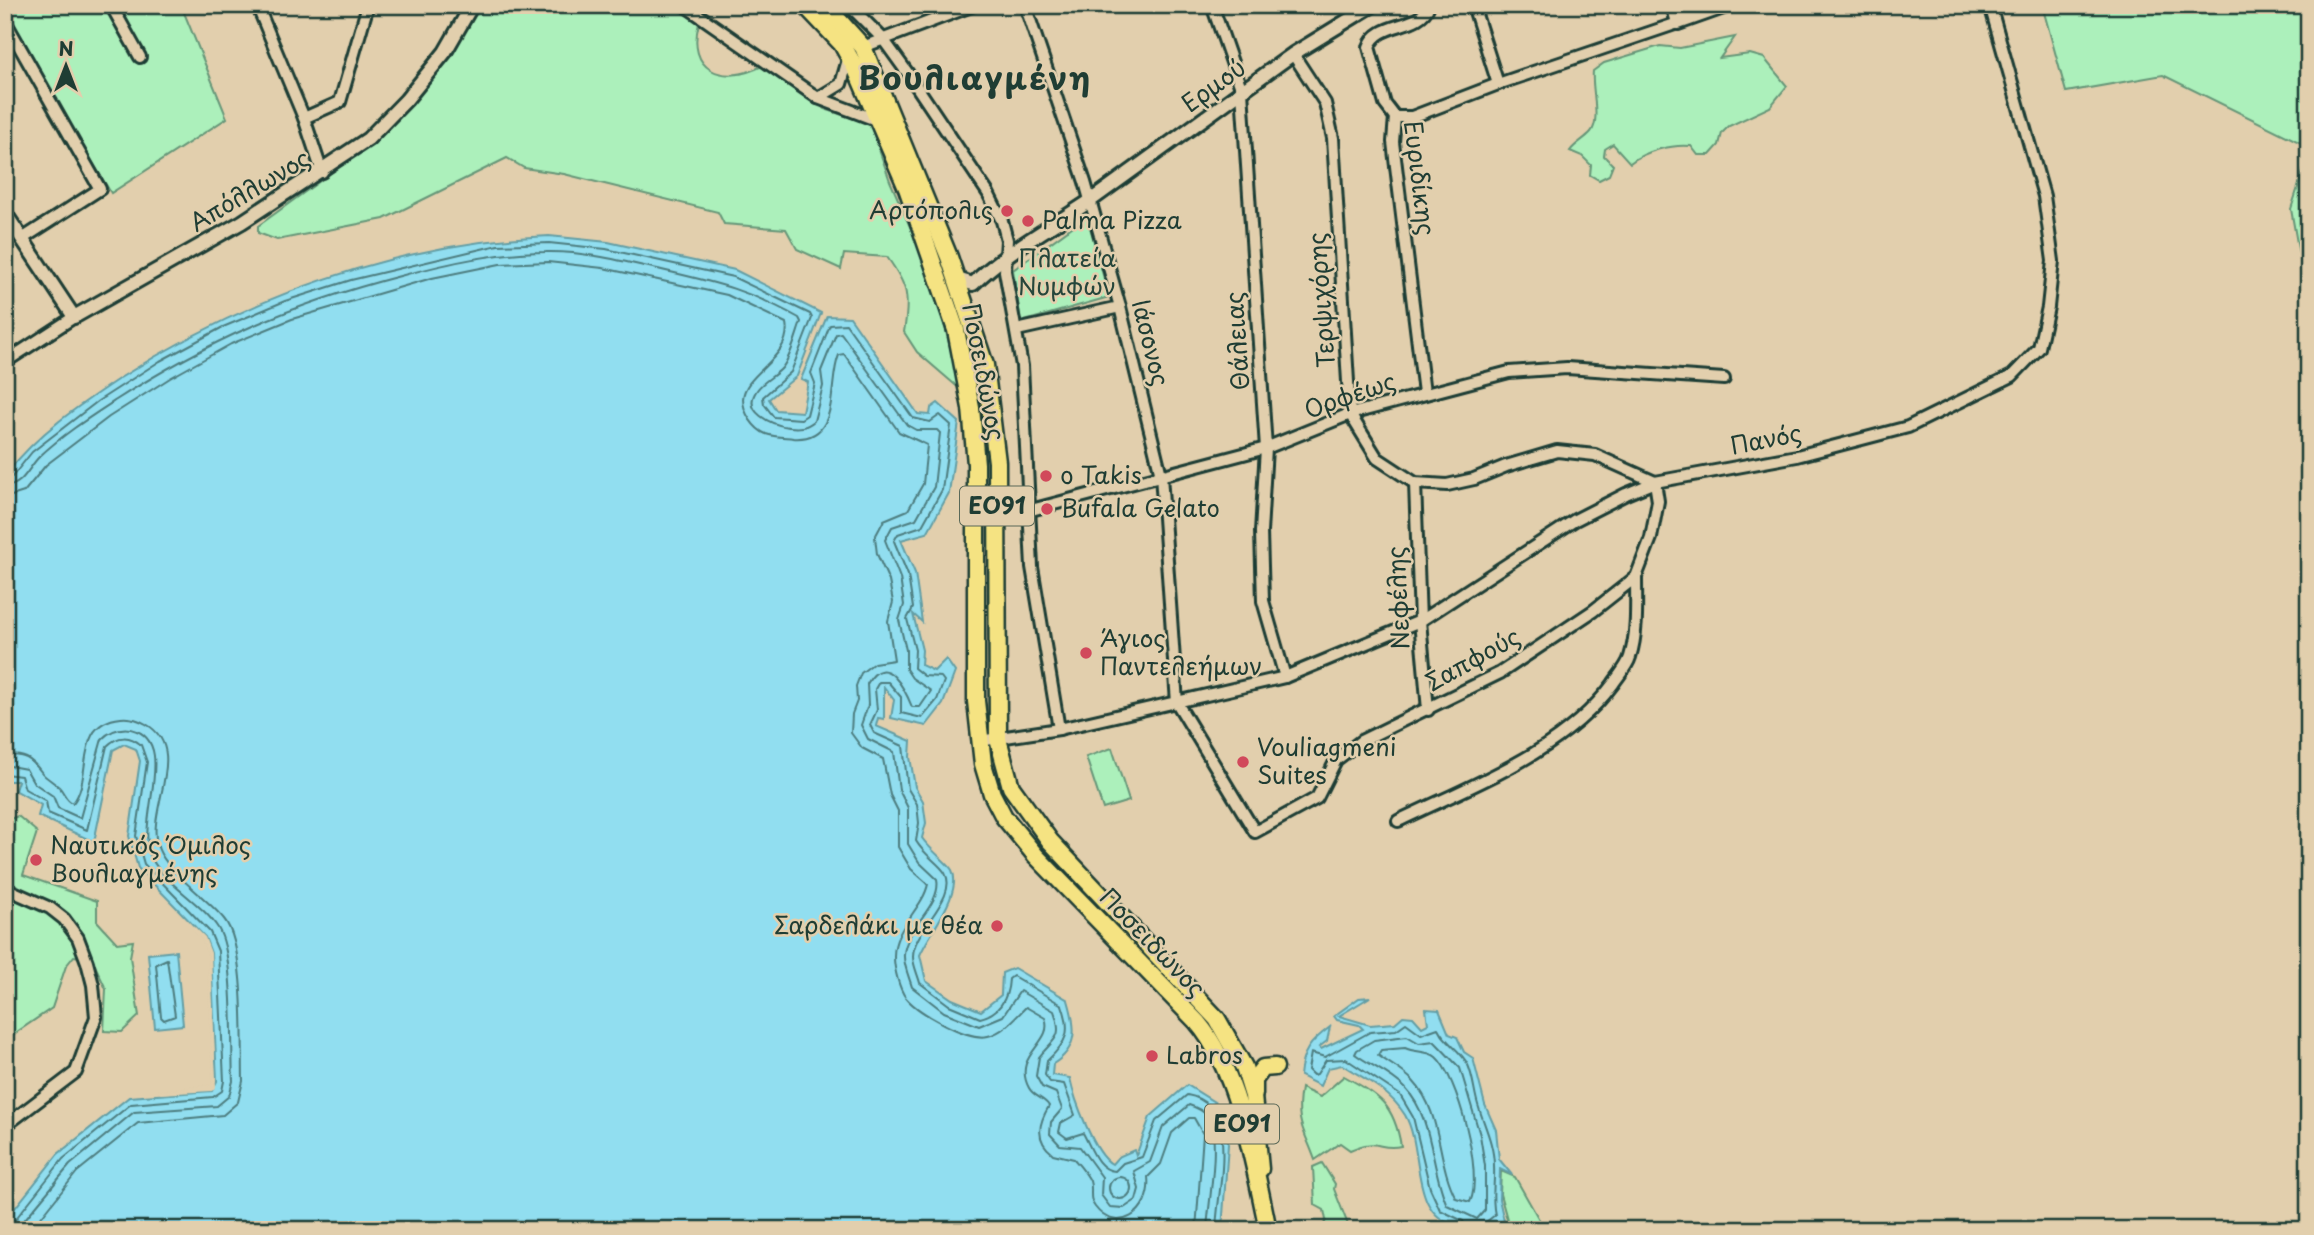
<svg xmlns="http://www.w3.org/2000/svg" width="2314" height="1235" font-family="'Playpen Sans',sans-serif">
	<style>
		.green { fill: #acf0bb; stroke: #669678; stroke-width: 2 }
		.water { fill: #91def0; stroke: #639ea5; stroke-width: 2 }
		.pier { fill: #e2cfad }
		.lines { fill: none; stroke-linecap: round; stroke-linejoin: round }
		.shore { stroke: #4d7d7f; stroke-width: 2 }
		.minor-casing { stroke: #1f3d34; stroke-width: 16 }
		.tertiary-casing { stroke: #1f3d34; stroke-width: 18 }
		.primary-casing { stroke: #1f3d34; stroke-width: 21 }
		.minor { stroke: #e2cfad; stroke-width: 10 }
		.tertiary { stroke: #e2cfad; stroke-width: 12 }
		.primary { stroke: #f5e382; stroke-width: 16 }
		.poi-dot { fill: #d1495b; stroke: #e2cfad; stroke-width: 2.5 }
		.labels { text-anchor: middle; stroke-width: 5; stroke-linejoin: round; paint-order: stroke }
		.shield { fill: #e2cfad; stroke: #5a6958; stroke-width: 2 }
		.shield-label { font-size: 23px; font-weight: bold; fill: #1f3d34 }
		.street-label { font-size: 24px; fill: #1f3d34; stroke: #e2cfad }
		.poi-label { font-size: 24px; fill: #1f3d34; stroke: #e2cfad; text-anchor: start }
		.park-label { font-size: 24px; fill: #26463b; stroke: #e2cfad }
		.district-label { font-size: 32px; font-weight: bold; letter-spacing: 2px; fill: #1f3d34; stroke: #e2cfad }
	</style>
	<rect width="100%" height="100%" fill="#e2cfad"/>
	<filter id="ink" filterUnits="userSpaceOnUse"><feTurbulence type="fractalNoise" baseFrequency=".0143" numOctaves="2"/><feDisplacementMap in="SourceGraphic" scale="14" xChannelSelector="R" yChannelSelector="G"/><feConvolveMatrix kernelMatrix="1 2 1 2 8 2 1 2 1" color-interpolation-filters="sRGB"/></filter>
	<g filter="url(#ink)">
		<!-- green -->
		<g class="green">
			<polygon points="5,5 181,5 227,118 111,193 5,16"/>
			<path d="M 477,5 L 676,5 L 699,23 C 686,71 723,86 762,66 L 808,92 L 824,109 L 870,124 L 890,181 L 932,277 L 961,390 L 917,352 L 904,332 C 910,296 908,286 887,257 L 844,254 L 841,269 L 797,249 L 786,229 L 724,224 L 718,212 L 564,174 L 524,168 L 507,158 L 384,219 L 277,240 L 258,233 L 258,226 L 368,146 Z"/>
			<polygon points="2042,5 2309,5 2309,147 2163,75 2066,92"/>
			<path d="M 1735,37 L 1720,58 L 1750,54 L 1764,58 L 1787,86 L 1770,107 L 1729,126 L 1722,133 L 1719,145 L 1710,155 L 1698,155 L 1691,146 C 1672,144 1645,151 1630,163 L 1613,144 L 1605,149 L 1604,156 L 1613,165 L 1609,175 L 1599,180 L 1590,175 L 1591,165 L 1582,156 L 1570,151 C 1576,143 1585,139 1591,132 C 1601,120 1591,88 1593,71 L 1604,63 L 1660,46 L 1680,48 Z"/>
			<polygon points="2309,153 2309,285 2300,260 2291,209"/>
			<polygon points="1087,216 1109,297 1021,322 1013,270"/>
			<polygon points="1112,748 1129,801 1103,809 1086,757"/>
			<polygon points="18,816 37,832 23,875 97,901 97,921 117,943 133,941 130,957 139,1016 122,1032 104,1031 106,989 92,959 74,956 66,966 52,1008 5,1040 5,821"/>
			<path d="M 1344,1076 C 1380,1096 1394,1104 1401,1146 C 1378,1151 1379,1137 1350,1150 L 1340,1143 L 1315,1160 C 1304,1129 1295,1123 1301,1088 L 1320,1097 Z"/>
			<polygon points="1322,1163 1335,1184 1334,1189 1350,1230 1322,1228 1326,1220 1324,1210 1315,1205 1313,1167"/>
			<polygon points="1501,1171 1515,1177 1545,1230 1510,1230 1500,1194"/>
		</g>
		<!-- water -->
		<g class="water">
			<path d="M 549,236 L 608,242 L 735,270 L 821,313 L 797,376 L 769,399 L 776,410 L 802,412 L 808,382 L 801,379 L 827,316 L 850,317 L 918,414 L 930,415 L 931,408 L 938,403 L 959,422 L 949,493 L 927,533 L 901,540 L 915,573 L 922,622 L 913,614 L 922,650 L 921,665 L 934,671 L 946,659 L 955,672 L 943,704 L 926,726 L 891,718 L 894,700 L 884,687 L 884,719 L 878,718 L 876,726 L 911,741 L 910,757 L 915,787 L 923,801 L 926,823 L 922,838 C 930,850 948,863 952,870 C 963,893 929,933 920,955 L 926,981 L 952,999 L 981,1011 L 1001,995 L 1002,973 L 1014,968 L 1068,1000 C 1076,1027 1079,1048 1053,1064 L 1052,1075 L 1070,1078 C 1074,1098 1094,1154 1112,1164 L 1118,1157 L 1134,1150 L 1136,1156 L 1150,1117 L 1187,1085 L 1222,1107 L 1229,1130 L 1222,1230 L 5,1230 L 8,1217 L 58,1154 L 129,1097 L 212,1091 L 217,1081 L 211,953 L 205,937 L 138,868 L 129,836 L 140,761 L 136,749 L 124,744 L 113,750 L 94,842 L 38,816 L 41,805 L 15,790 L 18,781 L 5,781 L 7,473 C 38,433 78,406 120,378 C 247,297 398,242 549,236 Z"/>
			<polygon points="176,951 183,1025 155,1028 148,954"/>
			<path d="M 1370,997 L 1339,1016 L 1370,1025 L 1395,1023 L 1403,1016 L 1413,1017 L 1422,1027 L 1428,1024 L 1426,1009 L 1439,1010 L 1449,1034 L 1457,1037 L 1464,1052 L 1473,1058 L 1485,1105 L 1496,1130 L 1499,1159 L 1512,1175 L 1500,1169 L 1499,1199 L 1504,1221 C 1488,1228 1474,1230 1457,1226 C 1408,1214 1425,1150 1405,1115 C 1390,1091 1366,1079 1342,1065 L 1328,1068 L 1320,1086 L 1300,1076 C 1302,1051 1310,1042 1330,1027 L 1327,1041 L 1319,1047 L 1321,1049 L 1363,1029 L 1359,1025 L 1337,1020 L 1334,1016 L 1359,998 Z"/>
		</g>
		<!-- pier -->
		<polygon class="pier" points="195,927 205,937 211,953 216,1087 212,1091 160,1094 159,1091 213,1085 208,954 202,939 193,930"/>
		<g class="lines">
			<!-- shore -->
			<g class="shore">
				<path d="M 5,478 L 12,477 L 32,452 L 98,401 L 160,361 L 223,327 L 285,301 L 351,280 L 498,245 L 549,243 L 606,249 L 733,277 L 810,314 L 812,318 L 791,372 L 763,397 L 764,404 L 774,417 L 801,419 L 807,415 L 815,383 L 811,373 L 830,325 L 846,324 L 913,418 L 930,422 L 940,415 L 951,425 L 942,490 L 922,526 L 898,534 L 894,541 L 908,575 L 913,608 L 907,619 L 915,650 L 914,668 L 924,676 L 941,677 L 944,681 L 937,700 L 922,718 L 901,713 L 901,697 L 888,682 L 879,682 L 875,689 L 877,710 L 870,725 L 874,733 L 903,746 L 908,789 L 917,804 L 919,823 L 916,841 C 924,855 939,863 945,873 C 959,898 912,930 913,957 C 913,965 918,975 920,983 L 949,1005 L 980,1018 C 1001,1013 1008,998 1009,979 L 1013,976 L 1062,1005 C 1072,1032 1067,1042 1047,1061 L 1045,1075 L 1050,1082 L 1064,1084 L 1075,1115 L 1061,1123 L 1059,1132 L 1067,1138 L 1083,1133 C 1091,1147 1097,1170 1115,1171 L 1123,1163 L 1142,1157 L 1156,1121 L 1187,1095 C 1242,1104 1217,1190 1216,1230"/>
				<path d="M 5,487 C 23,486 28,468 39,457 C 62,435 90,417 116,400 C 209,340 292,304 400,276 C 448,263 496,252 546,252 C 586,251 626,262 666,271 C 718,283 751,291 799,318 L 801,322 C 796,336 791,357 782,368 C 775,376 763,381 757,390 C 741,412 772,425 789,427 C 799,428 806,428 814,421 L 823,386 L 821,371 L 836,334 L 841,333 L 907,425 L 916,430 L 937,430 L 940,433 L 934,487 L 916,519 L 892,527 L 885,540 L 900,578 L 904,605 L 899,620 L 906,650 L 906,669 L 912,678 L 931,691 L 920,707 L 912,707 C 906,692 886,649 867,684 L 868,705 L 861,725 L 868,739 L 894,752 L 899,790 L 908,808 L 908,844 L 919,862 L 937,879 C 942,905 906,927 904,954 C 903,964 909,977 912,987 L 944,1012 L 979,1026 L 1003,1016 L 1020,991 L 1054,1011 C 1064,1039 1054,1038 1039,1057 L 1036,1076 L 1042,1087 L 1056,1093 L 1062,1109 L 1051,1122 L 1050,1134 L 1060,1145 L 1080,1147 L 1102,1177 L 1101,1195 L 1110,1207 L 1124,1208 L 1136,1200 L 1139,1189 L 1134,1171 L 1150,1162 L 1163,1127 L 1189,1105 C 1195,1107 1203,1110 1207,1116 C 1222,1134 1208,1205 1207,1230"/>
				<path d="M 5,498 L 24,492 L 46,465 L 109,417 L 170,378 L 231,344 L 292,319 L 432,278 L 500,264 L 548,262 L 603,268 L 727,295 L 786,323 C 793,358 744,372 743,399 C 743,413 754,429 766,434 C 774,437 784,437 793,438 C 842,442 827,383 839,355 L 844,354 L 899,432 L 927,445 L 923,484 L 908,510 L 884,520 L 875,537 L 877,554 L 889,581 L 893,602 L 888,621 L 894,660 L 874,663 L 861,673 L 856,686 L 857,701 L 852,714 L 851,733 L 862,748 L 883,759 L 890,795 L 898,811 L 898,847 L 911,869 L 928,884 C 923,909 893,928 894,957 C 894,968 899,989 906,998 C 919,1013 968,1041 988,1036 C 1004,1032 1015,1018 1026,1007 L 1045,1018 C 1055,1043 1011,1054 1029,1088 C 1034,1097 1044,1098 1049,1106 C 1039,1123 1034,1139 1053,1154 L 1074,1159 C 1079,1165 1087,1174 1090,1181 C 1093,1190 1088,1198 1095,1207 C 1116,1235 1152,1214 1148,1177 L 1161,1164 L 1172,1133 L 1189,1118 L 1194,1118 L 1203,1134 L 1196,1230"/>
				<path d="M 5,755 C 24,754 31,758 42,773 C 46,778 54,782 59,787 C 65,793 65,800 73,803 C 94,777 72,723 121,718 C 130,717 139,720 146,724 C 194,752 139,817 161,854 C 174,877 207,898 224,919 C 246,945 242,1045 243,1081 L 238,1102 L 223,1115 L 138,1123 L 77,1172 L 31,1230"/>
				<path d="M 5,765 L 26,769 L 34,783 L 53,796 L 58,808 L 80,818 L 102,739 C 110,731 119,727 131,729 C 181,741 133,824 152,859 C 165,884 202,903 218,928 C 235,955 231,1045 233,1081 L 229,1096 L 217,1106 L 134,1112 L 70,1165 L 16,1230"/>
				<path d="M 5,774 L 21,776 L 25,789 L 46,801 L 48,813 L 87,830 L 107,746 C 118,735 130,735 141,745 L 147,762 L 136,836 L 144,864 L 210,932 L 218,951 L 224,1081 L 222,1091 L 213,1097 L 131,1104 L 63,1159 L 14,1221 L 5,1224"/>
				<polygon points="167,959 175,1016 164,1020 161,1017 156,964"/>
				<path d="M 1407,1036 L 1419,1043 L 1434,1041 L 1460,1068 L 1480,1135 L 1485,1166 L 1485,1210 L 1477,1219 L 1447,1205 C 1430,1168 1434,1118 1405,1088 C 1391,1073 1371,1066 1355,1054 L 1357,1050 L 1374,1040 Z"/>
				<path d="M 1405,1048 C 1415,1053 1428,1050 1436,1057 C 1457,1075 1484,1175 1470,1202 L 1456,1198 C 1436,1161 1443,1113 1413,1081 C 1403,1070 1389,1064 1378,1055 L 1381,1050 Z"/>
				<circle cx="1120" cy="1188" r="11"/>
				<path d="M 1467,1230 L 1463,1221 L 1440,1210 L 1430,1188 L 1413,1117 L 1400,1095 L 1346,1059 L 1326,1060 L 1317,1074 L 1313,1075 L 1308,1070 L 1311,1053 L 1325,1057 L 1370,1032 L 1396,1030 L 1406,1023 L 1421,1034 L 1438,1028 C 1445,1043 1461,1050 1468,1065 C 1474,1079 1474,1094 1479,1108 C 1485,1127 1494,1145 1494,1166 C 1495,1183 1491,1197 1495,1215 L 1486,1222 L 1484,1230"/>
			</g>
			<!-- minor casing -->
			<g class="minor-casing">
				<g id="minor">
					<polyline points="111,5 140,57"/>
					<polyline points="257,5 304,118 322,172"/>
					<polyline points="684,5 818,98 876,120"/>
					<polyline points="849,5 883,39 909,75 988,193 1002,221 1007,240 1005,271 1022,366 1032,567 1059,729"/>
					<polyline points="1025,5 1085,182 1120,307 1161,475 1177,703 1255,832 1317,798 1336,760 1361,741 1500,673 1593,611 1636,577 1651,538 1658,501 1655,482 1595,455 1557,451 1506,466 1474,479 1447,485 1415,483 1377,458 1350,414 1333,138 1325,103 1293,54"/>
					<polyline points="1212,5 1242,91 1266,448 1261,532 1263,601 1285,677"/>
					<polyline points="1473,5 1498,84"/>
					<polyline points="5,21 100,189 22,239"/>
					<polyline points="863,47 974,5"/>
					<polyline points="818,98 841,84 849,56"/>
					<polyline points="1395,117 1412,117 1498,84 1678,23"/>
					<polyline points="1395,117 1393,142 1424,393"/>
					<path d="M 1395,117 L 1385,104 L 1369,47 C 1378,20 1420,31 1429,5"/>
					<polyline points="304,118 340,102 368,5"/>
					<polyline points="1017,330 1120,307"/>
					<polyline points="5,362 74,317"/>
					<polyline points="1415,483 1420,621 1428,710"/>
					<polyline points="997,519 1266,448 1350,414 1509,372 1567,368 1724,379"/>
					<polyline points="979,741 1059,729 1285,677 1420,621 1575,520 1626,494 1655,482 1797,456 1908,427 2012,376 2039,348 2048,307 2053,261 2044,196 1990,5"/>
					<path d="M 1398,821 C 1472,785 1562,753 1613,684 C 1618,676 1627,667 1630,657 C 1638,631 1636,604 1636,577"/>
					<polyline points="5,888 50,908 64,919 78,938 87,962 93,985 96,1017 76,1072 5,1126"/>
				</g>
			</g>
			<!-- tertiary casing -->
			<g class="tertiary-casing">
				<g id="tertiary">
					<polyline points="1673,5 1678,23 1729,5"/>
					<polyline points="5,213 74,317 242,222 368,139 406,100 445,52 472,5"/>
					<path d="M 957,279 L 973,284 C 1006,251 1052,227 1090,201 L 1293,54 L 1373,5"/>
				</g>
			</g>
			<!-- primary casing -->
			<g class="primary-casing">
				<g id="primary">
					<path d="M 805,5 L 842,44 L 856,69 L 907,188 L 956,330 L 971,408 L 976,464 L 976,701 L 983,764 L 992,794 L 1004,817 L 1036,856 L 1197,1022 C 1238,1069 1255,1168 1268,1230"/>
					<polyline points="825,5 863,47 949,257 985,365 997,462 998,739 1011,787 1050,841 1217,1019 1244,1067 1253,1096 1260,1169"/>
					<polyline points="1254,1094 1254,1080 1263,1068 1275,1067"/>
				</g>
			</g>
			<!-- minor -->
			<use href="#minor" class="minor"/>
			<!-- tertiary -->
			<use href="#tertiary" class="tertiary"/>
			<!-- primary -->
			<use href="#primary" class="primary"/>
		</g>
	</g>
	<!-- markers -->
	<g class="poi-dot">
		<circle cx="1007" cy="211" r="7"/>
		<circle cx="1028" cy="221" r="7"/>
		<circle cx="1046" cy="476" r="7"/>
		<circle cx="1047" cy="509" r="7"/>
		<circle cx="1086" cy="653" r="7"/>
		<circle cx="1243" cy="762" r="7"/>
		<circle cx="36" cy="860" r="7"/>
		<circle cx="997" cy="926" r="7"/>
		<circle cx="1152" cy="1056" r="7"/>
	</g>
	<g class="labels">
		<!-- shield labels -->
		<g class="shield">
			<rect x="960" y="486.5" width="74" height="39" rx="5"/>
			<rect x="1205" y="1104.5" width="74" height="39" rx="5"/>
		</g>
		<g class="shield-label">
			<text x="997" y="514">ΕΟ91</text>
			<text x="1242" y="1132">ΕΟ91</text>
		</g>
		<!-- street labels -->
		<g class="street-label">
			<text transform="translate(1214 86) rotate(-36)" y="8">Ερμού</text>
			<text transform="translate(1419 178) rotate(83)" y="8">Ευριδίκης</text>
			<text transform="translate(250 191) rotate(-31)" y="8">Απόλλωνος</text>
			<text transform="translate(1322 300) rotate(-94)" y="8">Τερψιχόρης</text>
			<text transform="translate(1238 341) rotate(-94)" y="8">Θάλειας</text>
			<text transform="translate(1150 343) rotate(76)" y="8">Ιάσονος</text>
			<text transform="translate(983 372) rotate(79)" y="8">Ποσειδώνος</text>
			<text transform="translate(1350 396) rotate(-19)" y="8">Ορφέως</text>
			<text transform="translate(1766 440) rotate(-11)" y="8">Πανός</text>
			<text transform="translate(1399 598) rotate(-93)" y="8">Νεφέλης</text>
			<text transform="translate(1473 660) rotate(-29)" y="8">Σαπφούς</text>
			<text transform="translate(1152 943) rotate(46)" y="8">Ποσειδώνος</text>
		</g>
		<!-- poi labels -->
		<g class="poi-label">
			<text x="993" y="219" text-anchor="end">Αρτόπολις</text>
			<text x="1042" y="229">Palma Pizza</text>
			<text x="1060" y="484">o Takis</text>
			<text x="1061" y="517">Bufala Gelato</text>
			<text x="1100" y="647">Άγιος<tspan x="1100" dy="28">Παντελεήμων</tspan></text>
			<text x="1257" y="756">Vouliagmeni<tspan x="1257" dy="28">Suites</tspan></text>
			<text x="50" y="854">Ναυτικός Όμιλος<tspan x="50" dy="28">Βουλιαγμένης</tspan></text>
			<text x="983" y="934" text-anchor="end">Σαρδελάκι με θέα</text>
			<text x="1166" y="1064">Labros</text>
		</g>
		<!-- park labels -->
		<g class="park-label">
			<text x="1067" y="267">Πλατεία<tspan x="1067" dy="28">Νυμφών</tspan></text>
		</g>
		<!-- district labels -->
		<g class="district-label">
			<text x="975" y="90">Βουλιαγμένη</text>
		</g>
	</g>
	<!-- margin -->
	<rect width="2314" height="1235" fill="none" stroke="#e2cfad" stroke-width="28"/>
	<rect x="14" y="14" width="2286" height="1207" fill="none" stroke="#1f3d34" stroke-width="2.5" filter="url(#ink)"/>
	<!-- north arrow -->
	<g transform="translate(66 66)" stroke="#e2cfad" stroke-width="5" paint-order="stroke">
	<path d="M0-5L12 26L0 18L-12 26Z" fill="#1f3d34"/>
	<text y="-10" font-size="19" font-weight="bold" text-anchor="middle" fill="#1f3d34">N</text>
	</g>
</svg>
